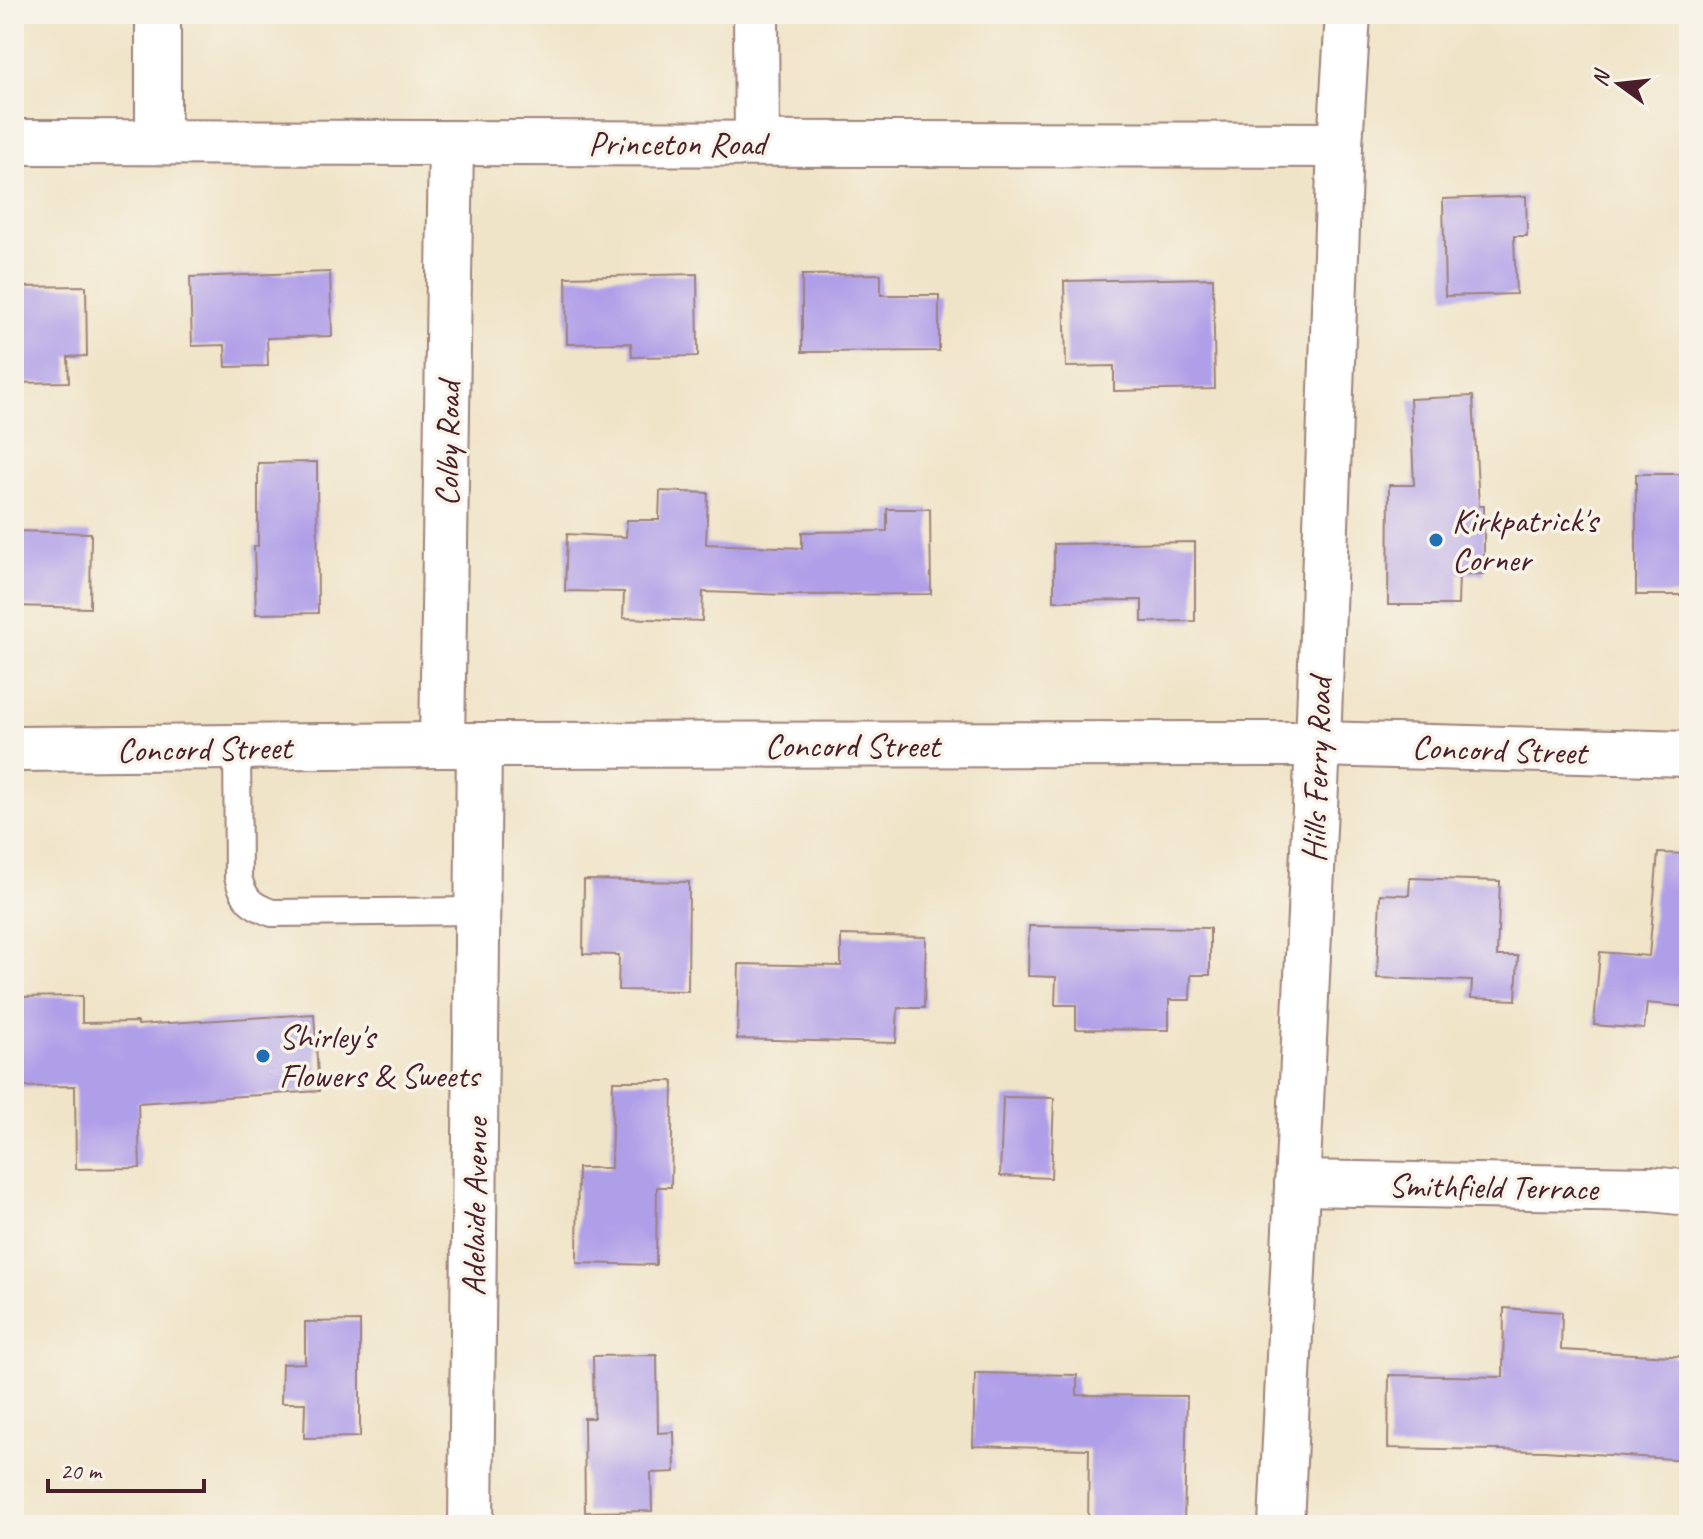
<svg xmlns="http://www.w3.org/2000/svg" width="1703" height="1539" font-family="Caveat,sans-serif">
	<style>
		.building { fill: #af9ee8 }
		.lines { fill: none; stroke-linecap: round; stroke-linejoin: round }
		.service-casing { stroke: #9d827a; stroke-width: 30 }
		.minor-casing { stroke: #9d827a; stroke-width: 48 }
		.secondary-casing { stroke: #9d827a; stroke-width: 48 }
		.service { stroke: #fff; stroke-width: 26 }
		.minor { stroke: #fff; stroke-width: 44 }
		.secondary { stroke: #fff; stroke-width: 44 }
		.poi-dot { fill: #1f6fb2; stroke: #f7f3e8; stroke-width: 3 }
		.labels { text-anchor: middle; stroke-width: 7; stroke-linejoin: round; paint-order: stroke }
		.street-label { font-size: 34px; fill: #4a1f2b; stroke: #f7f3e8 }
		.poi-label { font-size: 34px; fill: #4a1f2b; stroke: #f7f3e8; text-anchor: start }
	</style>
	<rect width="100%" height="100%" fill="#f7f3e8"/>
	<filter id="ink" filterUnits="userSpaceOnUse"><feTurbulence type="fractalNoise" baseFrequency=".0125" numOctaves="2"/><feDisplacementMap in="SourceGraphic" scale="16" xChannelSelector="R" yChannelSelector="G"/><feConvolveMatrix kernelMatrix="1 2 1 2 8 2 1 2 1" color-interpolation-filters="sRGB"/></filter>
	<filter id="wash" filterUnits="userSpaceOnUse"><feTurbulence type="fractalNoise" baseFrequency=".006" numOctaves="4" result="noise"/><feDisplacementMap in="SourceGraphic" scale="32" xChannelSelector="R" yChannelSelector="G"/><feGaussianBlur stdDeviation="1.8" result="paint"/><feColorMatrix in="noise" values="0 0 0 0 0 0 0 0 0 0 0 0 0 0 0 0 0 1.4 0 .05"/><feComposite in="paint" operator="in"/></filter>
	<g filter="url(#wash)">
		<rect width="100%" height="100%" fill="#f0e4c8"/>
		<g id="blocks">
			<!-- building -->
			<g class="building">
				<polygon points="1526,196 1527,236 1514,236 1516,294 1445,296 1443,199"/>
				<polygon points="330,272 332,336 267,338 268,366 226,367 225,345 192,346 190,277"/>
				<polygon points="697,274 698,356 632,357 631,343 567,344 566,277"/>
				<polygon points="881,274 881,295 939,295 939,351 802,352 802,275"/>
				<polygon points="1213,278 1215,389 1114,391 1114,366 1066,367 1064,281"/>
				<polygon points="86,286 87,356 68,357 69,382 14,383 14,287"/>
				<polygon points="1473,396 1479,506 1484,506 1484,574 1459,574 1458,605 1388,605 1389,485 1414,485 1410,399"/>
				<polygon points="317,462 318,613 256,614 254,546 258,546 258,463"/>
				<rect x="1636" y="474" width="53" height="121"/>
				<polygon points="660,491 708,493 706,544 802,548 802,532 887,531 887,509 930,509 931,594 792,595 703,592 702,621 623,618 624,592 565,591 567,534 626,537 627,520 659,520"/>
				<polygon points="14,531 91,533 90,608 14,606"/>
				<polygon points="1195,542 1195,621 1142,622 1142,600 1054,601 1054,544"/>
				<polygon points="1658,853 1689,854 1689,1007 1647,1003 1644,1029 1594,1025 1600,952 1649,956"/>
				<polygon points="1410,878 1500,881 1497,956 1518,956 1516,1000 1471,998 1472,981 1377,978 1380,894 1409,895"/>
				<polygon points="584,880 689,882 688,991 618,990 619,955 583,954"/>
				<polygon points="1029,926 1210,928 1210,975 1191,975 1190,1000 1169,1000 1169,1030 1076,1029 1076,1005 1055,1005 1056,977 1028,976"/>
				<polygon points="841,935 926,937 924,1008 898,1008 896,1043 737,1039 739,964 841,966"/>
				<polygon points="82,996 82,1023 138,1022 138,1025 314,1014 319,1091 138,1103 140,1168 76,1169 75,1086 14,1087 14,997"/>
				<polygon points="613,1081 673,1081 671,1187 657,1187 656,1265 577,1263 578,1168 611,1168"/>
				<polygon points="1003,1097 1054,1098 1051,1178 1000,1176"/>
				<polygon points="1504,1308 1562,1312 1561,1350 1689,1357 1689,1460 1544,1451 1388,1448 1389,1375 1503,1377"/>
				<polygon points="360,1321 360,1437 304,1438 305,1403 281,1403 282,1364 305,1363 305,1322"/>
				<polygon points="657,1355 658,1433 674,1432 675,1472 651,1473 652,1511 585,1512 584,1418 594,1418 593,1356"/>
				<polygon points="975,1373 1077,1375 1077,1395 1187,1396 1184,1523 1088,1525 1089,1449 973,1446"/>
			</g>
		</g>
	</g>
	<g filter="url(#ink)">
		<use href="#blocks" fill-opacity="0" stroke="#9d827a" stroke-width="2"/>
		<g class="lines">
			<!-- service casing -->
			<g class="service-casing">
				<path id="service" d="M 237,747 L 238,877 C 244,899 250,905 272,913 L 478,911"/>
			</g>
			<!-- minor casing -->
			<g class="minor-casing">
				<g id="minor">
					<polyline points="158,14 158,142"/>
					<polyline points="756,14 757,143"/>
					<polyline points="14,142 1340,145"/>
					<polyline points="442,745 451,143"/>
					<polyline points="1297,1183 1651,1189 1689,1193"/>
					<polyline points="471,1525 479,745"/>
					<polyline points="1281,1525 1318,744 1340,145 1348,14"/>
				</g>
			</g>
			<!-- secondary casing -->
			<g class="secondary-casing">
				<polyline id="secondary" points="14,749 442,745 1318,744 1689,754"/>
			</g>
			<!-- service -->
			<use href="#service" class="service"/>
			<!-- minor -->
			<use href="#minor" class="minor"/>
			<!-- secondary -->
			<use href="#secondary" class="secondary"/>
		</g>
	</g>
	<!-- markers -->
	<g class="poi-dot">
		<circle cx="1436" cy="540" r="8"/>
		<circle cx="263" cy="1056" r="8"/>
	</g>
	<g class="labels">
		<!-- street labels -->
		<g class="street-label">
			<text x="677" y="155">Princeton Road</text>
			<text transform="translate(447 444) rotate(-89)" y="12">Colby Road</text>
			<text x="852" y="757">Concord Street</text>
			<text transform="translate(204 748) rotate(-1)" y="12">Concord Street</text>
			<text transform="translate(1499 749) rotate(2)" y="12">Concord Street</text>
			<text transform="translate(1316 770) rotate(-88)" y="12">Hills Ferry Road</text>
			<text transform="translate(1493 1186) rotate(1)" y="12">Smithfield Terrace</text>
			<text transform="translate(474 1207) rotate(-89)" y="12">Adelaide Avenue</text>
		</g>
		<!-- poi labels -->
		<g class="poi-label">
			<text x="1452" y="532">Kirkpatrick's<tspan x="1452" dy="39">Corner</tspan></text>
			<text x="279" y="1048">Shirley's<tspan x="279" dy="39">Flowers &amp; Sweets</tspan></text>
		</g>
	</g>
	<!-- margin -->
	<rect width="1703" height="1539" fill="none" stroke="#f7f3e8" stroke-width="48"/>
	<!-- north arrow -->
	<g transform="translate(1619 84) rotate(285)" stroke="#f7f3e8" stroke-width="6" paint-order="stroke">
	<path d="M0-6L14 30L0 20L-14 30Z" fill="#4a1f2b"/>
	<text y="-12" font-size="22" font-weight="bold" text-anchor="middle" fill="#4a1f2b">N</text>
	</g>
	<!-- scale -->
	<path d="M48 1479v12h156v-12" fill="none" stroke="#4a1f2b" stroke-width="4"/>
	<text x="60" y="1479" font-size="24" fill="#4a1f2b" stroke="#f7f3e8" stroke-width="6" paint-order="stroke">20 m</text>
</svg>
